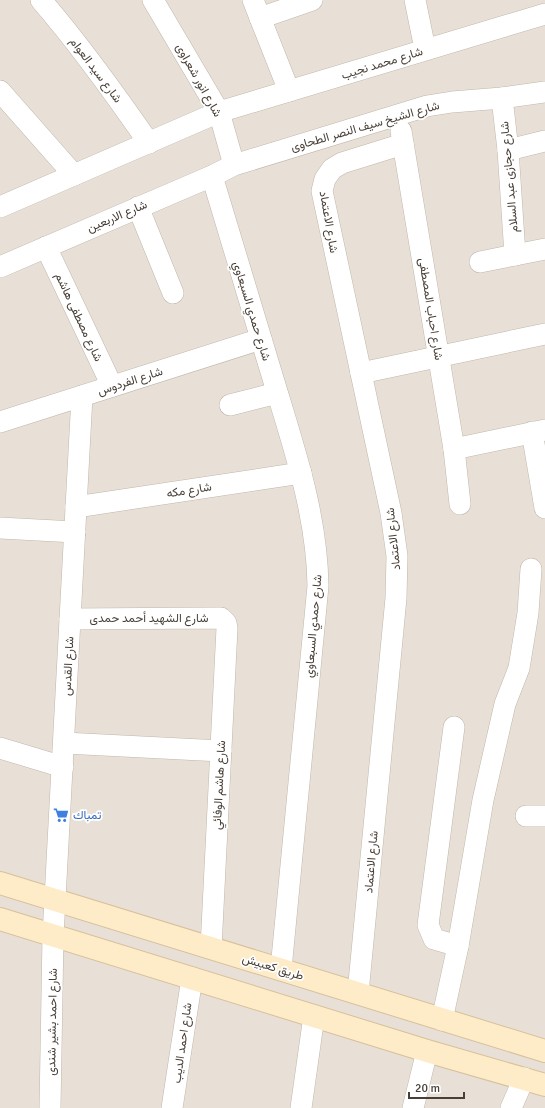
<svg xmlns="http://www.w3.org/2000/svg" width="545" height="1108" font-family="Signika,Vazirmatn,sans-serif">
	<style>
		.residential { fill: #e8e0d6 }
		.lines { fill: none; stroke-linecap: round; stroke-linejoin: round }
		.street-casing { stroke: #c0b6ab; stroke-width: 22 }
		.secondary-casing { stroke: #d7c09a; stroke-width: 24 }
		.street { stroke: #fff; stroke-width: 21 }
		.secondary { stroke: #feebc8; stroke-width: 22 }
		.labels { text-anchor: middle; stroke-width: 3.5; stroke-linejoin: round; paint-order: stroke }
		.street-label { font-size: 12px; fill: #483f37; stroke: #fff }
		.shop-label { font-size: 12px; fill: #366cbe; stroke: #fff; text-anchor: start }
	</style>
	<rect width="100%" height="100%" fill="#f4efe8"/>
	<!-- residential -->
	<rect class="residential" x="0" y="0" width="545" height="1108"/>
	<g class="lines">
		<!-- street casing -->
		<g class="street-casing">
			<g id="street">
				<path d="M 41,0 C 80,45 115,94 149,143"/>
				<polyline points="153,0 219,112 234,165"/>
				<polyline points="253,0 289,91"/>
				<polyline points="415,0 425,49"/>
				<polyline points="260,18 312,0"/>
				<polyline points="0,91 74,175"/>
				<polyline points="502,98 508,150 515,255"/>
				<polyline points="401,131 454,449 460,504"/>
				<polyline points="508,150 545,141"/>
				<path d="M 212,176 C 233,246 254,316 275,385 C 295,451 317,516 318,586 L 281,969"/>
				<polyline points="0,207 219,112 545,14"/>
				<polyline points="138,207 173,293"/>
				<polyline points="46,247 112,386"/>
				<polyline points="480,262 545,249"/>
				<polyline points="0,267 212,176 234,165 427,106 452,102 502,98 545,92"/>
				<polyline points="361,373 545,334"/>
				<polyline points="230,405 277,393"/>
				<polyline points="0,422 261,339"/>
				<polyline points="532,432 545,508"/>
				<polyline points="454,449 545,430"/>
				<polyline points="76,507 301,473"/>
				<polyline points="0,528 75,532"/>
				<polyline points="70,619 217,618 221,618 226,623 227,628 211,948"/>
				<polyline points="454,727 428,925 434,939 458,946"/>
				<polyline points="64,743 221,751"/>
				<polyline points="0,748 63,767"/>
				<polyline points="526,816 545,816"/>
				<polyline points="358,993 396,598 397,556 391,513 322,191 325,179 332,169 342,163 403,144"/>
				<polyline points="442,1020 458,946 483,800 505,704 519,668 528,613 531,569"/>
				<polyline points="50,1108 53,936 82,396"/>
				<polyline points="172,1108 192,978"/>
				<polyline points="301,1108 314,1016"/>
				<polyline points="413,1108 427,1051"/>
				<polyline points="511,1108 524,1078"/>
			</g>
		</g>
		<!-- secondary casing -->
		<g class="secondary-casing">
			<g id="secondary">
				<polyline points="0,883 545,1051"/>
				<polyline points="0,919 427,1051 545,1085"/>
			</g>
		</g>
		<!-- street -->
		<use href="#street" class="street"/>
		<!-- secondary -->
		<use href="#secondary" class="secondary"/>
	</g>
	<!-- icons -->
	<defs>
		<g id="supermarket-bare" transform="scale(1.2)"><path d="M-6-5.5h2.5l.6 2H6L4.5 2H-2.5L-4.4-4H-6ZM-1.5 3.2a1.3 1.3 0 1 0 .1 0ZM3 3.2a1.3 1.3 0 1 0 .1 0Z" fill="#3f7fe0" stroke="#fff" stroke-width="2.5" paint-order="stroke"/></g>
	</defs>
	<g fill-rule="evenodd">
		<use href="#supermarket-bare" x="61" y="815"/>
	</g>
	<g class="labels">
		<!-- street labels -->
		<g class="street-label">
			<text transform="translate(382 63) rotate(-17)" y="4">شارع محمد نجيب</text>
			<text transform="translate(96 70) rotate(53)" y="4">شارع سيد العوام</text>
			<text transform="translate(199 80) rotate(61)" y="4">شارع انور شعراوى</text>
			<text transform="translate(365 126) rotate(-16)" y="4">شارع الشيخ سيف النصر الطحاوى</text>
			<text transform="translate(509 177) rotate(-95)" y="4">شارع حجازى عبد السلام</text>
			<text transform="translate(117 216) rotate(-23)" y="4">شارع الاربعين</text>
			<text transform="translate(329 222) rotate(80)" y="4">شارع الاعتماد</text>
			<text transform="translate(431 309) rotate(81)" y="4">شارع احباب المصطفى</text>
			<text transform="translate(252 311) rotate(73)" y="4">شارع حمدي السبعاوي</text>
			<text transform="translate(79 317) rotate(65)" y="4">شارع مصطفى هاشم</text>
			<text transform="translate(130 381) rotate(-18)" y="4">شارع الفردوس</text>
			<text transform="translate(189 490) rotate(-9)" y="4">شارع مكه</text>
			<text transform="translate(393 539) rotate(-96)" y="4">شارع الاعتماد</text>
			<text x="149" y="622">شارع الشهيد أحمد حمدى</text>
			<text transform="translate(313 626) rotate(-85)" y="4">شارع حمدي السبعاوي</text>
			<text transform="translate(68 666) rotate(-87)" y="4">شارع القدس</text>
			<text transform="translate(219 785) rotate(-87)" y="4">شارع هاشم الوفائي</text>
			<text transform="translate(371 862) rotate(-85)" y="4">شارع الاعتماد</text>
			<text transform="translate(273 967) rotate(17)" y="4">طريق كعبيش</text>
			<text transform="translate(52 1022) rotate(-89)" y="4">شارع احمد بشير شندى</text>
			<text transform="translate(182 1043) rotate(-82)" y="4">شارع احمد الديب</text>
		</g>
		<!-- shop labels -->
		<g class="shop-label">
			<text x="73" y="819">تمباك</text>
		</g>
	</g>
	<!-- scale -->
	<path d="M409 1092v6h55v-6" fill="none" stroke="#483f37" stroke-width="2"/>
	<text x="415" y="1092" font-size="12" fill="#483f37" stroke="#ffffff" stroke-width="3" paint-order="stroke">20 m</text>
</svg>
